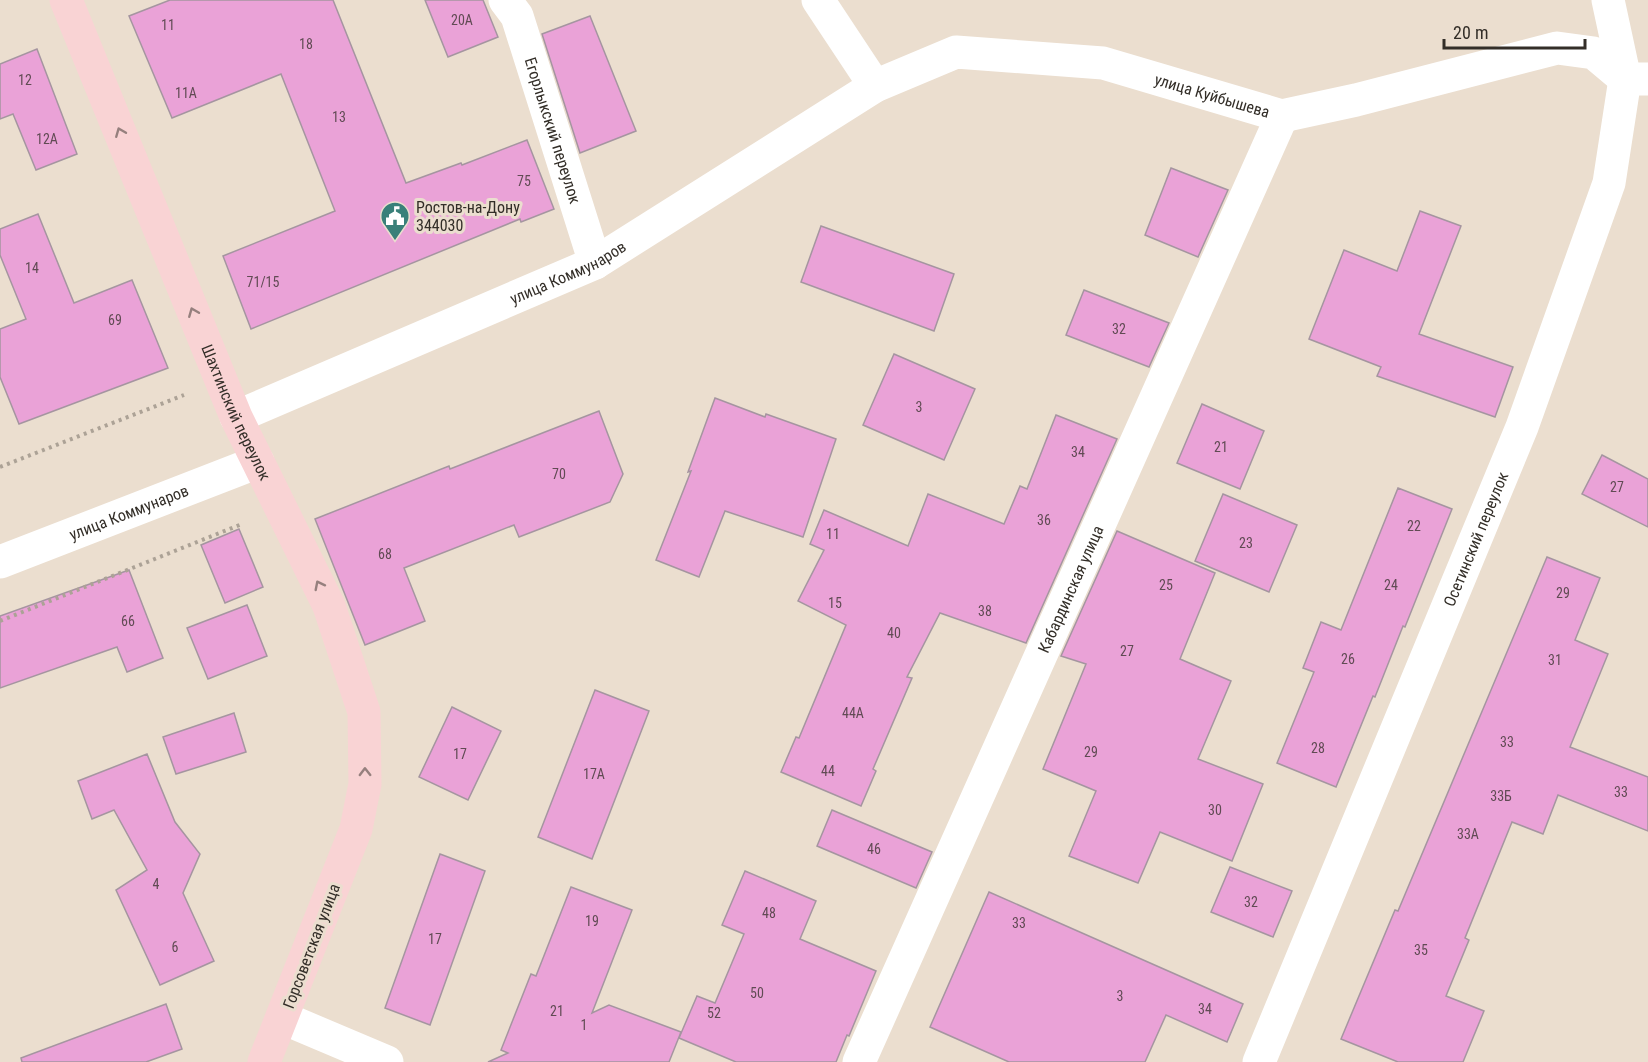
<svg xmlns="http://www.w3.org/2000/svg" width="1648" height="1062" font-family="'Roboto Condensed',sans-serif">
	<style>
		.building { fill: #eaa2d7; stroke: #a595a0; stroke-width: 1.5 }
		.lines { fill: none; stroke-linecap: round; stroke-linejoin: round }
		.path { stroke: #aca296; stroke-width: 4; stroke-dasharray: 3 4.5; stroke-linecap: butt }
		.street { stroke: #fff; stroke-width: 33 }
		.secondary { stroke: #f9d3d4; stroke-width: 33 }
		.oneway { stroke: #96807e }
		.labels { text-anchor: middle; stroke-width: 6; stroke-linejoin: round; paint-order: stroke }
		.number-label { font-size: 14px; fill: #614b54 }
		.street-label { font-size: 16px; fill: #332e28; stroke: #ebdecf }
		.poi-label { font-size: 16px; fill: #332e28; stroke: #ebdecf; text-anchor: start }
	</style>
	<rect width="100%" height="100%" fill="#ebdecf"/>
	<!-- building -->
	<g class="building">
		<polygon points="170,0 333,0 406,183 461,163 462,165 527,140 554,209 521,222 520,219 251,329 223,256 335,211 281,74 172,118 129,16"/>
		<polygon points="425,0 483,0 498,37 448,57"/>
		<polygon points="590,16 636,131 580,153 542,34"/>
		<polygon points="37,49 77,154 36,170 13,114 0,119 0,64"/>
		<polygon points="1171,168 1228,190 1198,257 1145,235"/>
		<polygon points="1420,211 1461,226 1419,334 1513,367 1495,417 1377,376 1381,367 1309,339 1344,250 1397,271"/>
		<polygon points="38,214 74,303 132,280 168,368 19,424 0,377 0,329 26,319 0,255 0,229"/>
		<polygon points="821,226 954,274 934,331 801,282"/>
		<polygon points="1084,290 1169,323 1149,367 1066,335"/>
		<polygon points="894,354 975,389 944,460 863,425"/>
		<polygon points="715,398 765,417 766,414 836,439 803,537 725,511 699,577 656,560 691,471 688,472"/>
		<polygon points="1202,404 1264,431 1240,489 1177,463"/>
		<polygon points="599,411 623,474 610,502 519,537 514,525 404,568 425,621 365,645 315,519 449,466 450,469"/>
		<polygon points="1056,415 1117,439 1026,643 940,613 907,677 912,678 873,769 876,771 861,806 781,772 796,737 799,738 846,625 798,601 824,550 810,544 824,510 908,546 928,494 1004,524 1020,486 1027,489"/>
		<polygon points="1602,455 1648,479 1648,527 1582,494"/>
		<polygon points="1398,488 1452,509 1405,627 1403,626 1375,697 1373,696 1336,787 1277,763 1314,672 1303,668 1321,622 1341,630"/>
		<polygon points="1223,494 1297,525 1269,592 1195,561"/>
		<polygon points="239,529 263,587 225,603 201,545"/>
		<polygon points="1117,531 1215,573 1180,659 1231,681 1198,759 1263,784 1232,861 1160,832 1138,883 1069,856 1096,791 1043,769 1086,664 1061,656"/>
		<polygon points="1547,557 1600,578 1575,640 1608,654 1570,747 1648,777 1648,831 1558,795 1543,834 1512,822 1465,938 1469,940 1446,996 1484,1011 1463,1062 1398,1062 1341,1039 1395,910 1398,911"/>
		<polygon points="129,570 163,658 127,672 117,647 0,688 0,616"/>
		<polygon points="247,605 267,656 208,679 187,628"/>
		<polygon points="595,690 649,711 592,859 538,837"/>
		<polygon points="452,707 501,731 468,800 419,777"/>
		<polygon points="234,713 246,752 176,774 163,737"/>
		<polygon points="147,754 175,822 200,854 183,893 214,961 160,985 116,890 147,870 114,810 92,819 78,781"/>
		<polygon points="832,810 932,852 916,888 817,846"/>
		<polygon points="440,854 485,871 430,1025 385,1008"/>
		<polygon points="1230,867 1292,891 1273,937 1211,912"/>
		<polygon points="745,871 816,901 800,939 876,971 849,1036 847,1035 836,1062 736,1062 679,1038 697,996 715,1003 744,934 722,925"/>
		<polygon points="571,887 632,910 592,1013 609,1005 681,1032 669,1062 488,1062 508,1053 501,1050 531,974 536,976"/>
		<polygon points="989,892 1243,1004 1227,1042 1166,1015 1145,1062 1009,1062 930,1027"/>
		<polygon points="166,1004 182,1049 146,1062 22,1062 21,1058"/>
	</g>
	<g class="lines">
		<!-- path -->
		<g class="path">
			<polyline points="0,467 184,395"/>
			<polyline points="0,621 242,524"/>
		</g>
		<!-- street -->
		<g class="street">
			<path id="s1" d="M 505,0 L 517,16 L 595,263"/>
			<polyline points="818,0 875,86"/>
			<path id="s2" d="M 236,417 L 595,263 L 875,86 L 956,52 L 1103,63 L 1282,116 L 1356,100 L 1557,48 L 1594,53 L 1625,79 L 1648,79"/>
			<path id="s3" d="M 0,562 L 258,462"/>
			<polyline points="283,1018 387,1062"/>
			<path id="s4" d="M 859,1062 L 1282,116"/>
			<path id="s5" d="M 1259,1062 L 1522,427 L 1609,183 L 1625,79 L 1608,0"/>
		</g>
		<!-- secondary -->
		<path class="secondary" id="s6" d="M 66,0 L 236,417 L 329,606 L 364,712 L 365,784 L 356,829 L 264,1062"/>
	</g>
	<!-- one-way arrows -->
	<defs><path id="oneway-chevron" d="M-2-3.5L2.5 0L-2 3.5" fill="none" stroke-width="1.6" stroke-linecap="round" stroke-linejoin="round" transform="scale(1.5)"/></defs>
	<g class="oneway">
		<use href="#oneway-chevron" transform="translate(120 132) rotate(-112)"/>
		<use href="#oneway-chevron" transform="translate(193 312) rotate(-112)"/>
		<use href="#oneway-chevron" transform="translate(319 585) rotate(-117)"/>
		<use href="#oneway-chevron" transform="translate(365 772) rotate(-91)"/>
	</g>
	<!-- icons -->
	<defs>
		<g id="civic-pin" transform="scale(1.5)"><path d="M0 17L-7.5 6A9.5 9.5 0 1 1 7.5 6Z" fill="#398079" stroke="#ebdecf"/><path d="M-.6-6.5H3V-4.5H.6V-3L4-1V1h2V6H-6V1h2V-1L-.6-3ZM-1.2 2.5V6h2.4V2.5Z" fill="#fff"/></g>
	</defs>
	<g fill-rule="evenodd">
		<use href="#civic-pin" x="395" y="216"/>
	</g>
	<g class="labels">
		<!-- number labels -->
		<g class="number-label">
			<text x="462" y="25">20А</text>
			<text x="168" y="30">11</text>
			<text x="306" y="49">18</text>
			<text x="25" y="85">12</text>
			<text x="186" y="98">11А</text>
			<text x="339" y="122">13</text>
			<text x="47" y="144">12А</text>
			<text x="524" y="186">75</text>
			<text x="32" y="273">14</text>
			<text x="263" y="287">71/15</text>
			<text x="115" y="325">69</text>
			<text x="1119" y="334">32</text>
			<text x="919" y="412">3</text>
			<text x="1221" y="452">21</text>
			<text x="1078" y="457">34</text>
			<text x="559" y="479">70</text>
			<text x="1617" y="492">27</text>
			<text x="1044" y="525">36</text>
			<text x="1414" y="531">22</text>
			<text x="833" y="539">11</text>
			<text x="1246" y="548">23</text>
			<text x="385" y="559">68</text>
			<text x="1166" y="590">25</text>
			<text x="1391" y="590">24</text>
			<text x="1563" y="598">29</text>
			<text x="835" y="608">15</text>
			<text x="985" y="616">38</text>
			<text x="128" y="626">66</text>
			<text x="894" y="638">40</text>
			<text x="1127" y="656">27</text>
			<text x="1348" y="664">26</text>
			<text x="1555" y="665">31</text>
			<text x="853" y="718">44А</text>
			<text x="1507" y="747">33</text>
			<text x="1318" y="753">28</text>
			<text x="1091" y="757">29</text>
			<text x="460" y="759">17</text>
			<text x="828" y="776">44</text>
			<text x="594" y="779">17А</text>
			<text x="1621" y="797">33</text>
			<text x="1501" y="801">33Б</text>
			<text x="1215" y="815">30</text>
			<text x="1468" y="839">33А</text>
			<text x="874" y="854">46</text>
			<text x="156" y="889">4</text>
			<text x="1251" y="907">32</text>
			<text x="769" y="918">48</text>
			<text x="592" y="926">19</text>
			<text x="1019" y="928">33</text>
			<text x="435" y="944">17</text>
			<text x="175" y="952">6</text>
			<text x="1421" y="955">35</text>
			<text x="757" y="998">50</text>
			<text x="1120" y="1001">3</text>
			<text x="1205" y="1014">34</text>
			<text x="557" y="1016">21</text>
			<text x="714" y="1018">52</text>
			<text x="584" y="1030">1</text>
		</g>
		<!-- street labels -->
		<g class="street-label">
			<text dy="6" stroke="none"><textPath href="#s2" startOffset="1071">улица Куйбышева</textPath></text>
			<text dy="6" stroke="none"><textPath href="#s1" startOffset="140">Егорлыкский переулок</textPath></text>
			<text dy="6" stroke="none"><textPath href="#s2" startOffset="362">улица Коммунаров</textPath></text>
			<text dy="6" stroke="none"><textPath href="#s6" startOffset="446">Шахтинский переулок</textPath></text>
			<text dy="6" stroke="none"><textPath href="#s3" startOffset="138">улица Коммунаров</textPath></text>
			<text dy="6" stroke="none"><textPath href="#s5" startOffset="566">Осетинский переулок</textPath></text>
			<text dy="6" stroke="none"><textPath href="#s4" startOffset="518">Кабардинская улица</textPath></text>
			<text transform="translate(311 946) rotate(-69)" y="6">Горсоветская улица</text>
		</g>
		<!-- poi labels -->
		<g class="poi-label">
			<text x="416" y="213">Ростов-на-Дону<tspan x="416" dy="18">344030</tspan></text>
		</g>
	</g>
	<!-- scale -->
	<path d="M1444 39v9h141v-9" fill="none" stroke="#332e28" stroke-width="3"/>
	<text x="1453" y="39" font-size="18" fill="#332e28" stroke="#ebdecf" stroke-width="4.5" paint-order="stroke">20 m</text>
</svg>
